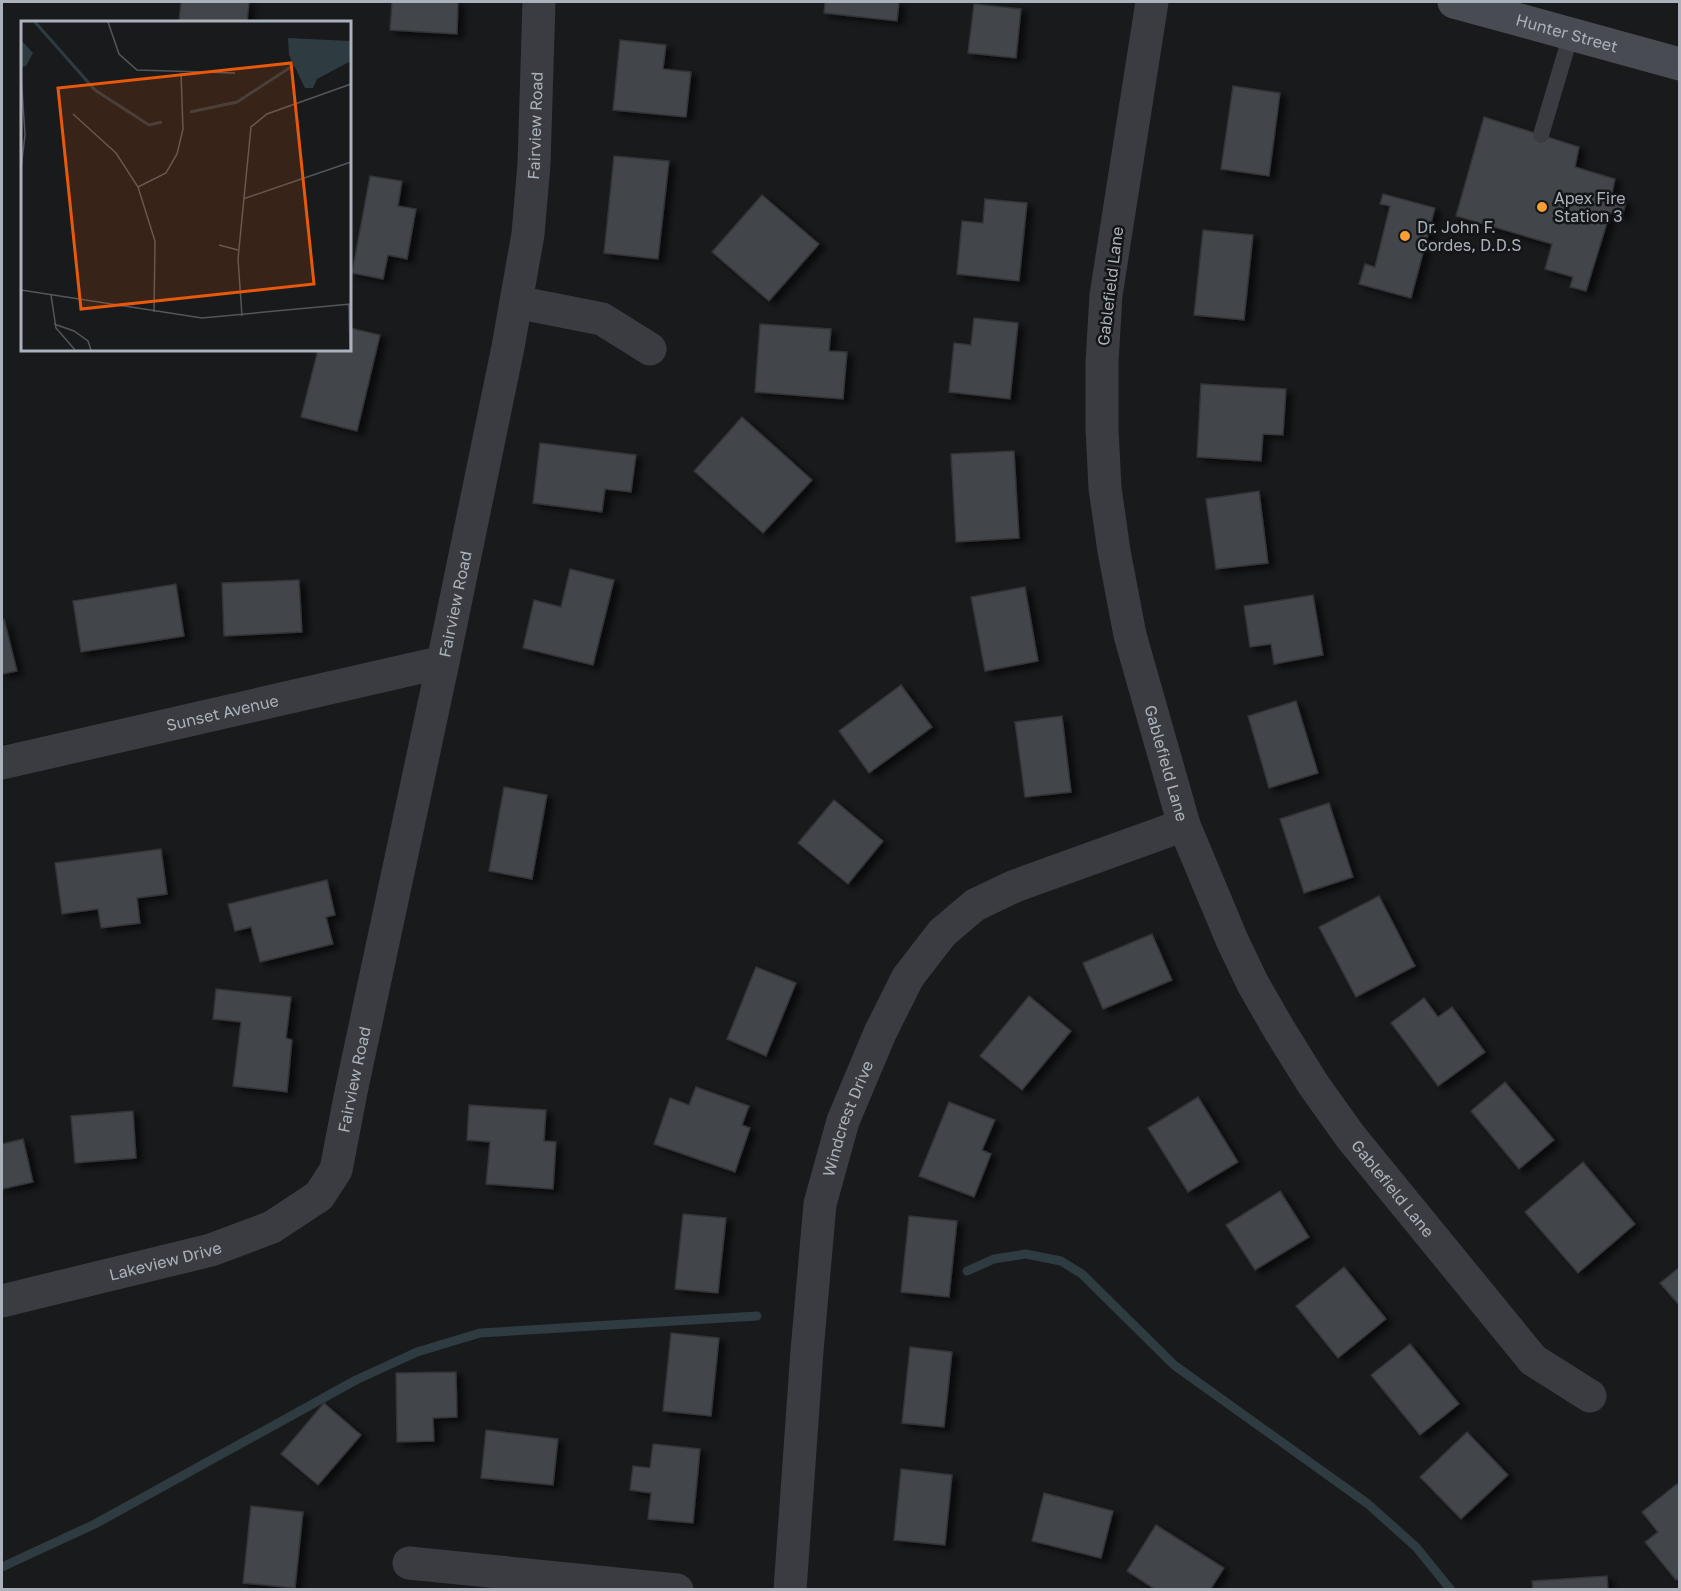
<svg xmlns="http://www.w3.org/2000/svg" width="1681" height="1591" font-family="'Golos Text',sans-serif">
	<style>
		.lines { fill: none; stroke-linecap: round; stroke-linejoin: round }
		.stream { stroke: #2e3b41; stroke-width: 9 }
		.building { fill: #434549; stroke: #333438; stroke-width: 1.5; filter: url(#shadow) }
		.lane { stroke: #3a3c41; stroke-width: 16 }
		.street { stroke: #3a3c41; stroke-width: 33 }
		.secondary { stroke: #484b51; stroke-width: 33 }
		.poi-dot { fill: #f99e34; stroke: #141517; stroke-width: 2 }
		.labels { text-anchor: middle; stroke-width: 5; stroke-linejoin: round; paint-order: stroke }
		.street-label { font-size: 16px; fill: #abb2bc; stroke: #141517 }
		.poi-label { font-size: 16px; fill: #abb2bc; stroke: #141517; text-anchor: start }
		.inset-river { fill: none; stroke: #2e3b41; stroke-width: 3 }
		.inset-road { fill: none; stroke: #53575c; stroke-width: 1.5 }
		.view { fill: #e8590c; fill-opacity: 0.15; stroke: #e8590c; stroke-width: 3 }
		.inset-edge { fill: none; stroke: #abb2bc; stroke-width: 3 }
	</style>
	<defs>
		<filter id="shadow"><feDropShadow dx="6" dy="4" stdDeviation="3" flood-color="#0009"/></filter>
	</defs>
	<rect width="100%" height="100%" fill="#191a1c"/>
	<g class="lines">
		<!-- stream -->
		<g class="stream">
			<polyline points="967,1271 994,1259 1026,1254 1061,1261 1082,1274 1174,1365 1368,1504 1416,1547 1451,1590"/>
			<polyline points="2,1567 95,1524 356,1380 417,1352 480,1333 757,1316"/>
		</g>
	</g>
	<!-- building -->
	<g class="building">
		<polygon points="181,2 249,2 247,22 179,22"/>
		<polygon points="392,2 458,2 457,34 390,30"/>
		<polygon points="825,2 899,2 897,21 824,13"/>
		<polygon points="974,4 1021,9 1016,58 968,53"/>
		<polygon points="620,40 666,45 663,69 691,72 686,117 613,110"/>
		<polygon points="1233,86 1280,93 1269,176 1221,169"/>
		<polygon points="1484,117 1579,147 1575,167 1615,179 1611,198 1626,202 1622,217 1610,213 1586,291 1570,287 1573,277 1545,269 1552,244 1456,216"/>
		<polygon points="614,156 669,161 658,259 604,253"/>
		<polygon points="370,176 402,181 398,206 416,209 407,259 388,255 383,279 352,273"/>
		<polygon points="1383,194 1435,208 1411,298 1359,284 1365,264 1375,267 1390,206 1380,204"/>
		<polygon points="762,195 819,244 769,301 712,252"/>
		<polygon points="985,199 1027,203 1019,281 957,274 962,221 983,223"/>
		<polygon points="1203,230 1253,235 1244,320 1194,315"/>
		<polygon points="974,318 1018,323 1010,399 949,392 954,343 971,345"/>
		<polygon points="760,324 831,329 829,351 847,352 843,399 755,392"/>
		<polygon points="350,328 380,335 357,431 301,417 318,350 350,350"/>
		<polygon points="1201,384 1286,389 1283,435 1263,434 1261,461 1197,457"/>
		<polygon points="742,417 812,480 763,533 694,471"/>
		<polygon points="540,443 636,455 631,492 605,489 602,512 533,503"/>
		<polygon points="1014,451 1019,538 956,542 951,454"/>
		<polygon points="1259,491 1268,563 1216,569 1206,499"/>
		<polygon points="570,569 614,580 593,665 523,648 534,600 561,607"/>
		<polygon points="299,580 302,632 224,636 222,583"/>
		<polygon points="176,584 184,636 81,652 73,601"/>
		<polygon points="1025,587 1038,661 985,671 971,597"/>
		<polygon points="1313,595 1323,655 1274,664 1271,644 1250,647 1244,606"/>
		<polygon points="4,619 17,671 2,674 2,620"/>
		<polygon points="901,685 932,727 869,773 839,731"/>
		<polygon points="1296,701 1318,773 1269,788 1248,716"/>
		<polygon points="1062,716 1071,792 1025,797 1015,722"/>
		<polygon points="504,787 547,795 532,879 489,871"/>
		<polygon points="834,800 883,841 848,884 798,843"/>
		<polygon points="1329,803 1353,877 1304,893 1280,819"/>
		<polygon points="161,849 167,894 137,898 140,923 101,928 98,909 62,914 55,863"/>
		<polygon points="327,880 335,915 326,917 333,944 260,962 251,927 235,931 228,904"/>
		<polygon points="1379,896 1415,966 1356,997 1319,927"/>
		<polygon points="1152,934 1172,980 1103,1009 1083,963"/>
		<polygon points="756,967 796,983 766,1056 727,1039"/>
		<polygon points="216,989 291,997 286,1038 292,1040 287,1092 233,1086 241,1022 213,1019"/>
		<polygon points="1029,996 1071,1031 1022,1090 980,1056"/>
		<polygon points="1424,998 1438,1017 1452,1007 1485,1052 1438,1086 1391,1023"/>
		<polygon points="1505,1082 1554,1140 1519,1169 1471,1111"/>
		<polygon points="696,1087 749,1106 742,1125 750,1128 735,1172 654,1144 670,1098 689,1105"/>
		<polygon points="1198,1097 1238,1162 1188,1192 1148,1128"/>
		<polygon points="949,1102 995,1120 982,1150 991,1154 974,1197 919,1176"/>
		<polygon points="469,1105 546,1110 544,1141 556,1142 553,1189 486,1184 490,1142 467,1140"/>
		<polygon points="133,1111 136,1158 75,1163 71,1116"/>
		<polygon points="23,1139 33,1182 2,1189 2,1144"/>
		<polygon points="1583,1162 1635,1224 1578,1273 1525,1212"/>
		<polygon points="1280,1191 1309,1237 1255,1270 1226,1225"/>
		<polygon points="683,1214 726,1218 718,1293 675,1289"/>
		<polygon points="909,1216 957,1221 949,1297 901,1292"/>
		<polygon points="1344,1267 1386,1319 1338,1358 1296,1306"/>
		<polygon points="1680,1267 1680,1306 1660,1283"/>
		<polygon points="671,1333 719,1338 711,1416 663,1411"/>
		<polygon points="1410,1344 1459,1404 1420,1435 1371,1375"/>
		<polygon points="910,1347 952,1352 944,1427 902,1423"/>
		<polygon points="456,1372 457,1417 433,1418 434,1441 397,1442 396,1373"/>
		<polygon points="324,1403 361,1435 318,1485 281,1454"/>
		<polygon points="486,1430 558,1439 553,1485 481,1478"/>
		<polygon points="1467,1432 1508,1475 1461,1519 1420,1477"/>
		<polygon points="653,1444 700,1449 693,1523 648,1519 651,1493 630,1490 633,1466 650,1468"/>
		<polygon points="901,1469 952,1475 945,1545 894,1540"/>
		<polygon points="1677,1484 1680,1487 1680,1578 1676,1580 1645,1542 1658,1532 1642,1512"/>
		<polygon points="1044,1493 1113,1511 1101,1558 1032,1541"/>
		<polygon points="251,1506 303,1512 295,1588 243,1583"/>
		<polygon points="1156,1525 1224,1568 1210,1590 1156,1590 1127,1571"/>
		<polygon points="1607,1576 1608,1590 1533,1590 1532,1581"/>
	</g>
	<g class="lines">
		<!-- lane -->
		<polyline class="lane" points="1541,135 1571,34"/>
		<!-- street -->
		<g class="street">
			<path id="s1" d="M 1152,2 L 1106,295 L 1102,362 L 1102,429 L 1105,488 L 1114,551 L 1130,635 L 1184,825 L 1232,940 L 1253,984 L 1280,1031 L 1313,1084 L 1350,1136 L 1533,1360 L 1590,1396"/>
			<polyline points="516,302 602,319 650,349"/>
			<path id="s2" d="M 2,763 L 443,662"/>
			<path id="s3" d="M 2,1301 L 211,1250 L 272,1227 L 319,1196 L 336,1170 L 351,1092 L 443,662 L 508,347 L 528,234 L 534,164 L 539,2"/>
			<polyline points="409,1563 677,1590"/>
			<path id="s4" d="M 790,1590 L 807,1351 L 820,1204 L 843,1121 L 880,1033 L 908,977 L 942,933 L 975,905 L 1015,886 L 1184,825"/>
		</g>
		<!-- secondary -->
		<path class="secondary" id="s5" d="M 1454,2 L 1680,64"/>
	</g>
	<!-- markers -->
	<g class="poi-dot">
		<circle cx="1542" cy="207" r="6"/>
		<circle cx="1405" cy="236" r="6"/>
	</g>
	<g class="labels">
		<!-- street labels -->
		<g class="street-label">
			<text dy="6" stroke="none"><textPath href="#s5" startOffset="117">Hunter Street</textPath></text>
			<text dy="6" stroke="none"><textPath href="#s3" startOffset="1432">Fairview Road</textPath></text>
			<text transform="translate(1110 286) rotate(-83)" y="6">Gablefield Lane</text>
			<text dy="6" stroke="none"><textPath href="#s3" startOffset="946">Fairview Road</textPath></text>
			<text dy="6" stroke="none"><textPath href="#s2" startOffset="226">Sunset Avenue</textPath></text>
			<text dy="6" stroke="none"><textPath href="#s1" startOffset="772">Gablefield Lane</textPath></text>
			<text dy="6" stroke="none"><textPath href="#s3" startOffset="460">Fairview Road</textPath></text>
			<text dy="6" stroke="none"><textPath href="#s4" startOffset="477">Windcrest Drive</textPath></text>
			<text dy="6" stroke="none"><textPath href="#s1" startOffset="1258">Gablefield Lane</textPath></text>
			<text dy="6" stroke="none"><textPath href="#s3" startOffset="168">Lakeview Drive</textPath></text>
		</g>
		<!-- poi labels -->
		<g class="poi-label">
			<text x="1554" y="204">Apex Fire<tspan x="1554" dy="18">Station 3</tspan></text>
			<text x="1417" y="233">Dr. John F.<tspan x="1417" dy="18">Cordes, D.D.S</tspan></text>
		</g>
	</g>
	<!-- overview -->
	<g transform="translate(21 21)">
		<rect width="330" height="330" fill="#191a1c"/>
		<path d="M 267,17 L 330,20 L 330,40 L 296,58 L 292,67 L 284,67 L 268,34 ZM 0,19 L 12,32 L 5,45 L 0,46 Z" fill="#2e3b41"/>
		<path class="inset-river" d="M 14,1 L 74,69 L 128,104 L 141,101M 169,91 L 216,81 L 273,44"/>
		<path class="inset-road" d="M 87,1 L 98,33 L 116,49 L 214,52M 0,53 L 4,114 L 0,148M 52,93 L 95,132 L 117,166 L 134,220 L 133,291M 117,166 L 145,152 L 156,133 L 162,108 L 160,52M 222,178 L 330,141M 198,224 L 217,229M 0,269 L 181,297 L 330,283M 30,274 L 35,307 L 54,329M 328,283 L 329,329M 221,295 L 217,238 L 230,106 L 246,93 L 330,63M 33,303 L 53,310 L 67,320 L 70,329"/>
		<path class="view" d="M 270,42 L 293,263 L 60,288 L 37,67 Z"/>
		<rect width="330" height="330" class="inset-edge"/>
	</g>
	<!-- border -->
	<rect width="1681" height="1591" fill="none" stroke="#abb2bc" stroke-width="6"/>
</svg>
